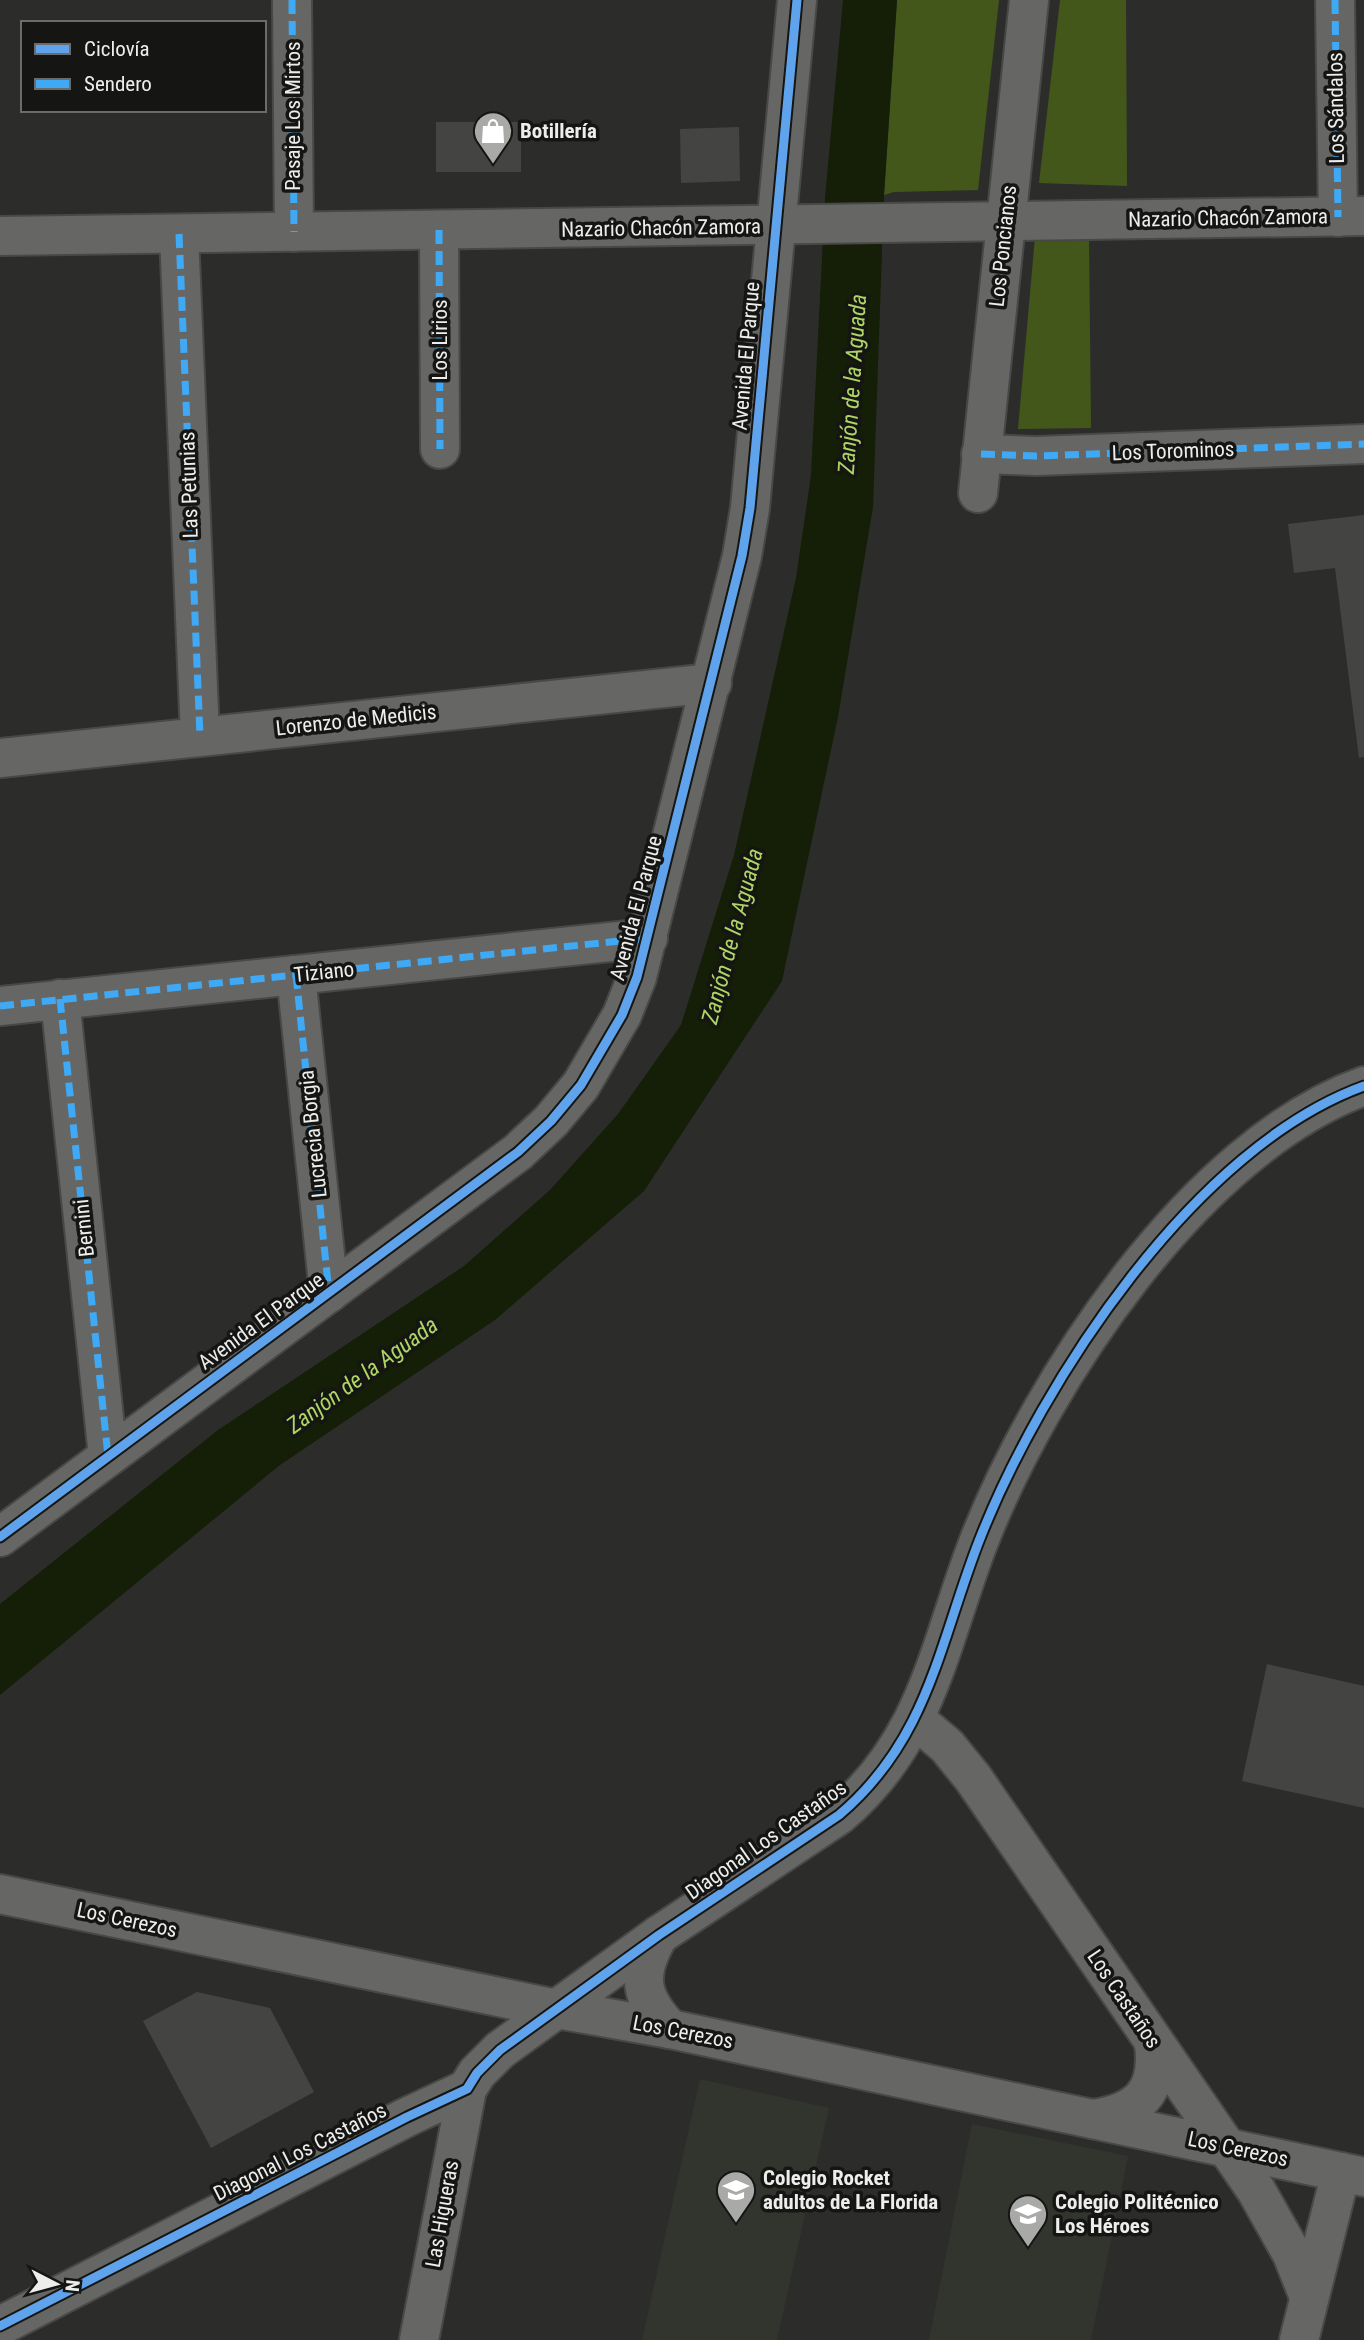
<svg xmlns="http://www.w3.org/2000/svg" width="1364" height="2340" font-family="'Roboto Condensed',sans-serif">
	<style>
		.built { fill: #32352d }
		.green { fill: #44571a }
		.water { fill: #151e07 }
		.building { fill: #444543 }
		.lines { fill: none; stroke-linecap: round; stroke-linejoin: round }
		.minor-casing { stroke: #484947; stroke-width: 42 }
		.minor { stroke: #666765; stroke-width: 38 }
		.quiet { stroke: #3fa9f5; stroke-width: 7; stroke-dasharray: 14 7; stroke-linecap: butt }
		.cycleway-casing { stroke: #151614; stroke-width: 13 }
		.cycleway { stroke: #60a3ed; stroke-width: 9 }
		.labels { text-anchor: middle; stroke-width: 7; stroke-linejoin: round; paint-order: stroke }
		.street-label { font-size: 21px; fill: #edeeec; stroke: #151614 }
		.poi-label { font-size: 21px; font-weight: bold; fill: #edeeec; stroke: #151614; text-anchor: start }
		.water-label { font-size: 23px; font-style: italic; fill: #afd664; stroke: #151614 }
	</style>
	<rect width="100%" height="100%" fill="#2c2d2b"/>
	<!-- built -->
	<g class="built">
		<polygon points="700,2079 829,2108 777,2340 642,2340"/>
		<polygon points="972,2124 1128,2156 1091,2340 929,2340"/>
	</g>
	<!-- green -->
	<g class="green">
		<polygon points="897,0 999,0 978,190 894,192 884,195"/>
		<polygon points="1060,0 1126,0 1127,186 1039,183"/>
		<polygon points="1089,236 1091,428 1018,429 1035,237"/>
	</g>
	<!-- water -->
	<polygon class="water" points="843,0 897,0 884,195 873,507 838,717 782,981 644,1191 495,1320 280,1465 0,1695 0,1604 218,1430 464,1266 550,1190 618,1114 681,1025 734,855 796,578 811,475 825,198"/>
	<!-- building -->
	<g class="building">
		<rect x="436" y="122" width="85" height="50"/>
		<polygon points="739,127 740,181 681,183 680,129"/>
		<polygon points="1364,515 1364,757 1359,758 1335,568 1294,573 1288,524"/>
		<polygon points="1267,1664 1364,1686 1364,1808 1242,1781"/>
		<polygon points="197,1992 270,2008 314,2092 211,2148 143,2021"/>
	</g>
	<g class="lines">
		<!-- minor casing -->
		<g class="minor-casing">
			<g id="minor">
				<polyline points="292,0 294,232"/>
				<polyline points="1335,0 1338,217"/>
				<polyline points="439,230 440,449"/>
				<polyline points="179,234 200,736"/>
				<polyline points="0,236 1364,216"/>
				<polyline points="981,454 1036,456 1364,444"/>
				<polyline points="978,493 1029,0"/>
				<polyline points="0,758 712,683"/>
				<polyline points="296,975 329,1293"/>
				<polyline points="60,999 108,1456"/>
				<polyline points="0,1006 648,938"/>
				<polyline points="0,1537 518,1152 551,1121 581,1085 622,1015 637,977 742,556 750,508 797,0"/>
				<polyline points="915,1719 947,1746 973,1778 1256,2190 1292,2254 1309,2297"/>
				<polyline points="0,1894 557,2009 670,2029 1364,2177"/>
				<path d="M 659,1935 C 636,1974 639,1997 670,2029"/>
				<path d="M 1093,2119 C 1139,2112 1160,2092 1154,2044"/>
				<path d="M 0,2326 L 407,2117 L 467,2089 L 477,2073 L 500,2050 L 659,1935 L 839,1815 C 928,1740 939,1644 979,1541 C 1042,1380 1195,1147 1364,1086"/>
				<polyline points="419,2340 467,2089"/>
				<polyline points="1299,2340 1341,2172"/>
			</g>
		</g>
		<!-- minor -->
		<use href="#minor" class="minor"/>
		<!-- quiet -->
		<g class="quiet">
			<polyline points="292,0 294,232"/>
			<polyline points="1335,0 1338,217"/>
			<polyline points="439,230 440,449"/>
			<polyline points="179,234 200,736"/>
			<polyline points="981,454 1036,456 1364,444"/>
			<polyline points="296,975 329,1293"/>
			<polyline points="60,999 108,1456"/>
			<polyline points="0,1006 648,938"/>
		</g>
		<!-- cycleway casing -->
		<g class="cycleway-casing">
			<g id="cycleway">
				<polyline points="0,1537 518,1152 551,1121 581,1085 622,1015 637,977 742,556 750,508 797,0"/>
				<path d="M 0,2326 L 407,2117 L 467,2089 L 477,2073 L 500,2050 L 659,1935 L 839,1815 C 928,1740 939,1644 979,1541 C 1042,1380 1195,1147 1364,1086"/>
			</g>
		</g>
		<!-- cycleway -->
		<use href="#cycleway" class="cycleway"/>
	</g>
	<!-- icons -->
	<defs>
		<g id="shop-pin" transform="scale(2.0125)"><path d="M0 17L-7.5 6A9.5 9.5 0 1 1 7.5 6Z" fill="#a9aaa8" stroke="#151614"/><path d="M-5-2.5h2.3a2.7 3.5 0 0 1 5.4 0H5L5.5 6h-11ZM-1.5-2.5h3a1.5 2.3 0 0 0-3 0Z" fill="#fff"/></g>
		<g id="school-pin" transform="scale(2.0125)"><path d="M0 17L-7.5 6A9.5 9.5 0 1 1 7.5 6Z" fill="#a9aaa8" stroke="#151614"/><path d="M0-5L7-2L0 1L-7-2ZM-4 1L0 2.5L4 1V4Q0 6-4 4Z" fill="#fff"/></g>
	</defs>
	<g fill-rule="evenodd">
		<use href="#shop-pin" x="493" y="131"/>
		<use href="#school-pin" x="736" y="2190"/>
		<use href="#school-pin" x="1028" y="2214"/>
	</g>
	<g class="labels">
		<!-- street labels -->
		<g class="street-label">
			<text transform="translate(1336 108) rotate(-91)" y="7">Los Sándalos</text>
			<text transform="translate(293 116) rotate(-90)" y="7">Pasaje Los Mirtos</text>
			<text transform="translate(1228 218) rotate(-1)" y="7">Nazario Chacón Zamora</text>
			<text transform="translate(661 228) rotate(-1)" y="7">Nazario Chacón Zamora</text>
			<text transform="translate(1003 246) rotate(-84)" y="7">Los Poncianos</text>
			<text transform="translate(440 340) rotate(-90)" y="7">Los Lirios</text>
			<text transform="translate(746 356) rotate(-85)" y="7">Avenida El Parque</text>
			<text transform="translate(1173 451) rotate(-2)" y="7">Los Torominos</text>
			<text transform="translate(189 485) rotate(-92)" y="7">Las Petunias</text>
			<text transform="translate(356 720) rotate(-6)" y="7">Lorenzo de Medicis</text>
			<text transform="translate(636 908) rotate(-75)" y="7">Avenida El Parque</text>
			<text transform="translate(324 972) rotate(-6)" y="7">Tiziano</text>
			<text transform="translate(313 1134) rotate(-96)" y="7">Lucrecia Borgia</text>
			<text transform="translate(84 1228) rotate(-96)" y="7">Bernini</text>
			<text transform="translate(261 1321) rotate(-36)" y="7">Avenida El Parque</text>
			<text transform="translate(766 1840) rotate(-35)" y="7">Diagonal Los Castaños</text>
			<text transform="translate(127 1920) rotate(12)" y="7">Los Cerezos</text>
			<text transform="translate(1124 1999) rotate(56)" y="7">Los Castaños</text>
			<text transform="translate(683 2032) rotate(11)" y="7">Los Cerezos</text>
			<text transform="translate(1238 2149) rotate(12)" y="7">Los Cerezos</text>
			<text transform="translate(300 2152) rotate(-27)" y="7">Diagonal Los Castaños</text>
			<text transform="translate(442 2214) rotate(-80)" y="7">Las Higueras</text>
		</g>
		<!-- poi labels -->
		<g class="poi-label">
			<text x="520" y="138">Botillería</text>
			<text x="763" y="2185">Colegio Rocket<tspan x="763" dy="24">adultos de La Florida</tspan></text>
			<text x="1055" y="2209">Colegio Politécnico<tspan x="1055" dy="24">Los Héroes</tspan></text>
		</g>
		<!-- water labels -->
		<g class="water-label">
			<text transform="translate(852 384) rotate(-86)" y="8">Zanjón de la Aguada</text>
			<text transform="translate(732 936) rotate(-75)" y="8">Zanjón de la Aguada</text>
			<text transform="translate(362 1375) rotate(-36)" y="8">Zanjón de la Aguada</text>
		</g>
	</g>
	<!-- legend -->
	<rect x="21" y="21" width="245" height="91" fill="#151614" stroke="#6b6c6a" stroke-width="2"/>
	<rect x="35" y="44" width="35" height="10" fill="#60a3ed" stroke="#6b6c6a" stroke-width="2"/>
	<text x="84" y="56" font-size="21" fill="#edeeec">Ciclovía</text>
	<rect x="35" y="79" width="35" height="10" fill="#3fa9f5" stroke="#6b6c6a" stroke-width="2"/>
	<text x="84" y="91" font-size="21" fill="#edeeec">Sendero</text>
	<!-- north arrow -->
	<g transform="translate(56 2284) rotate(96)" stroke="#151614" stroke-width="5" paint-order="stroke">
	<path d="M0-5L12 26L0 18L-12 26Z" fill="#edeeec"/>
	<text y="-10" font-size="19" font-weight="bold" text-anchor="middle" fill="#edeeec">N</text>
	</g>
</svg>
